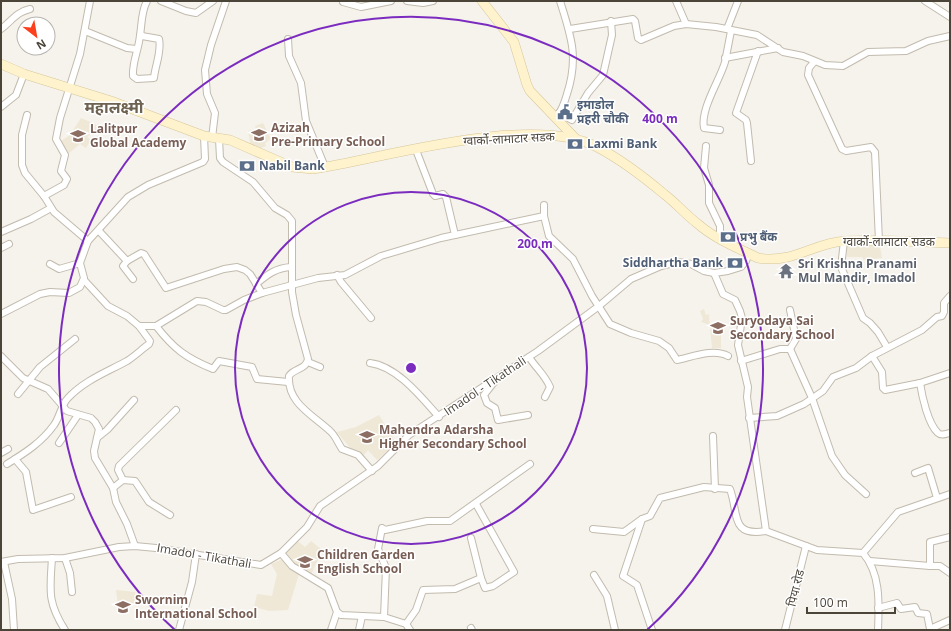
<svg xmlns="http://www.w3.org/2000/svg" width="951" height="631" font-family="'Open Sans','Noto Sans Devanagari',sans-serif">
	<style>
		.education { fill: #efe8d6 }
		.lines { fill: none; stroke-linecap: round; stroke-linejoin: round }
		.street-casing { stroke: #c2bbae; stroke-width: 8 }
		.secondary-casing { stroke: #d6c79b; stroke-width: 10 }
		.street { stroke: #fff; stroke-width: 6 }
		.secondary { stroke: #fff3cd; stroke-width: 9 }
		.ring { fill: none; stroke: #7b2cbf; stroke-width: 2 }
		.labels { text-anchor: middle; stroke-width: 3; stroke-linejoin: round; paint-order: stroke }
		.service-label { font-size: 12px; font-weight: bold; fill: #4e5e75; stroke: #fff; text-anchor: start }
		.education-label { font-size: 12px; font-weight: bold; fill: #785e54; stroke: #fff; text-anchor: start }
		.street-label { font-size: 12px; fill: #4b4439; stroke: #fff }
		.worship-label { font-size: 12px; font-weight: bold; fill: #5b616d; stroke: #fff; text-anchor: start }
		.district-label { font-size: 16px; font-weight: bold; fill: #6e6250; stroke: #fff }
		.centre { fill: #7b2cbf; stroke: #fff; stroke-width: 2 }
		.ring-label { font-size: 12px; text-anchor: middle; font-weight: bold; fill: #7b2cbf; stroke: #fff; stroke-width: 3; stroke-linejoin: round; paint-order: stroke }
	</style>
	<rect width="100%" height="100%" fill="#f6f3ec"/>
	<!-- education -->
	<g class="education">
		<polygon points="81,118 97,125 96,130 87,137 91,140 86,148 80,144 68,154 61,141 70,135"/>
		<polygon points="263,123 271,139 265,143 266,146 261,148 262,150 251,147 248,131 256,129 255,126"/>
		<polygon points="847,246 880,246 882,258 864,260 862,257 847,257"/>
		<polygon points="704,309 706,315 709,314 710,329 721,327 721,348 712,348 710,327 707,324 701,322 703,319 700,311"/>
		<polygon points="379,415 396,443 377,460 368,450 364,455 357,450 352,450 337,432 356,427"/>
		<polygon points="295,539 305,547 311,541 322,550 311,575 301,570 285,553"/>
		<polygon points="283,559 299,574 288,610 269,611 254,607 257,594 272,596 277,574 271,564"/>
		<polygon points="116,590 135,592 137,601 119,612"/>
	</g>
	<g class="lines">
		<!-- street casing -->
		<g class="street-casing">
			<g id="street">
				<polyline points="161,1 186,11 196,13 213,1"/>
				<polyline points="407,1 423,3 433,1"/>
				<polyline points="676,1 686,24"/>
				<polyline points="925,1 950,17"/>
				<polyline points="343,2 361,7 391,1"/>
				<path d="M 1,29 C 12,21 16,12 30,9"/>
				<polyline points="570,29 633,19 635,21 638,38 641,40 674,26 686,24 716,27 757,35 783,52 803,56 825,65 843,66 868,52 906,51 928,41 950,36"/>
				<polyline points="727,29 738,1"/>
				<polyline points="85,31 127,48 136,49"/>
				<path d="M 141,34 L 142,36 L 159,39 C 162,51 155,66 154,78 L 137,79 L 133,76 C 132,62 139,49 140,35 C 142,24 141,12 147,1"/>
				<polyline points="288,39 289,56 301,83 306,121 325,167"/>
				<polyline points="725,58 778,48"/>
				<polyline points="814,62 809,68 808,75 842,149 846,151 871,147 875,152 879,241"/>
				<polyline points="1,107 16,95 24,74"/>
				<polyline points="559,113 572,120 588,93 603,75 612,35 611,21"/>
				<polyline points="27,115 22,135 22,165 25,173 44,196 54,212 88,241"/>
				<path d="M 557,116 C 562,110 565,101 567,94 C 579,57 571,36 560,1"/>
				<path d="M 720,130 L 704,128 C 700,109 720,80 725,62 C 727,52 729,41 731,31"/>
				<polyline points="212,138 215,113 207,94 205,70 211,45 226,1"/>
				<path d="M 219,139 L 220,158 L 223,162 L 253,182 L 275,208 L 287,215 L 292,221 L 292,292 L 296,315 L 308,359 C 306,370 294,368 289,376 C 287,403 313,415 330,431 C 335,435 338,443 342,449 L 358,455 L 372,471"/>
				<polyline points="706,146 704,168 709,185 709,203 720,226 720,238"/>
				<polyline points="416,150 433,194 435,196 443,194 446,197 455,235"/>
				<polyline points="751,161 747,123 746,120 736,113 758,51"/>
				<polyline points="44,196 64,185 67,179 61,171 65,155 56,139 60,118 80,54 90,1"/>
				<path d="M 544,205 L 544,216 L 549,236 L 573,259 L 592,296 L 610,324 L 631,333 L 659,341 L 669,348 L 677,360 C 692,357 713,348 728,356"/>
				<polyline points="99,231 127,261 141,253 144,254 166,288 224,269 237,267 245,270 250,274 262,293"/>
				<polyline points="1,232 31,219 51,208"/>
				<polyline points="844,241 841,267 863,318 870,323 878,332 887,347"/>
				<polyline points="1,248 9,244"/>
				<polyline points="127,261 123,266 133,279"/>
				<polyline points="50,264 59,269 80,263"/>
				<path d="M 714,273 L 723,294 L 735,300 L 740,311 L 742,318 L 738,345 L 748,387 L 747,397 L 766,531 L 817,550 L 863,553 C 881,574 879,604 878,630"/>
				<polyline points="337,275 341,282 371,318"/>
				<polyline points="84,280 108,306 127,316 139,326 156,326 197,301 206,302 223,310 226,310 244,300 262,293 318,278 345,275 381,256 441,238 544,216"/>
				<path d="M 256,284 C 268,274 276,268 291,267"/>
				<polyline points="1,314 40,294 50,292 69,293 80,287 84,278 80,263 88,241 128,197 148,185 203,162 205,159 204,136"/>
				<path d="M 156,326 C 174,349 186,358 213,369 L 219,361 L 252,367 L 257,379 L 288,382"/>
				<polyline points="790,349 812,398 832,456 845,475 866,494"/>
				<polyline points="790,349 796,339 790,310"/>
				<polyline points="1,356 23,378 48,389 67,411 91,418 95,422 99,429 94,451 95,458 113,488 116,502 127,524 135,546"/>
				<polyline points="872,356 882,372 883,388 885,390 920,383 950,373"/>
				<path d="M 529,357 C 536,368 545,375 550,387 L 545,397"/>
				<polyline points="741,361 780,349 790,349"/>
				<polyline points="308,362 320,367"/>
				<path d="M 370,363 C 397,366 422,398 439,417"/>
				<polyline points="495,381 484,395 487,403 495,408 498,420 528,415"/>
				<path d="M 920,383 C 922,396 928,424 938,433 C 941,436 946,434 950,433"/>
				<polyline points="18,394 40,367 75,339"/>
				<polyline points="749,418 777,416 804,404 823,391 833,377 856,368 872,356 922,330 937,317 942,316 944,312 944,303 950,296"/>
				<polyline points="713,436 715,489"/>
				<polyline points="97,438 107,430 134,400"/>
				<polyline points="59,443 78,415"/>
				<polyline points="1,453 8,449"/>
				<polyline points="15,459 26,472 33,510 71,497"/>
				<path d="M 7,464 C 25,453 42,442 54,425 C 60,417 61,405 68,398 C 85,380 107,372 127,361 C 135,356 142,349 149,344 L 150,341 L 139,326"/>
				<polyline points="915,473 928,468 937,498"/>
				<polyline points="123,480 135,481 149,502 170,515"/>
				<polyline points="113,488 123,480 118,470 119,466 176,410"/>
				<polyline points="642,519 623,576 637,585 652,630"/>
				<path d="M 593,529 L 624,532 L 642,519 L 650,516 L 660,498 L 704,487 L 730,489 C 739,514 730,537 766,531"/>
				<polyline points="471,538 481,578 485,588 493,586 514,572 476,504"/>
				<polyline points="281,553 292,566 328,588 337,612 341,615 384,617 406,624 410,630"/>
				<polyline points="863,553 898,512 950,494"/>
				<path d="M 52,558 C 50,590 47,602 65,630"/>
				<polyline points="65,558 70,573 72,592"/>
				<polyline points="870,561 930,566 930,542 950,537"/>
				<polyline points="1,562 18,559 65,558 119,547 135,546 156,548 261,565 281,553 307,527 320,506 378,466 409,435 538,351 599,306 631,279 661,266 678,262 691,264 704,271 714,273 728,271 741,267 746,261 749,253"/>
				<polyline points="4,562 12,599 14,630"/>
				<polyline points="930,566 940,566 950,573"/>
				<polyline points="594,575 607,596 615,630"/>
				<polyline points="878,608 897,603 901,609 915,607 918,613 927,614 930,629 950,620"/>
				<polyline points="384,617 386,568 378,549 382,528 385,530 427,521 450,521 530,464"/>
				<polyline points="406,624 416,610 423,590 455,589 481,578"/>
				<polyline points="471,628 472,630"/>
				<polyline points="179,630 192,582 196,554"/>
				<polyline points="331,630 337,612"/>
				<polyline points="359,630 362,616"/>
				<polyline points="785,630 806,546"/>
			</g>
		</g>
		<!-- secondary casing -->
		<g class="secondary-casing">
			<g id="secondary">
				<polyline points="482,1 514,42 527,85 530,91 575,138"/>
				<path d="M 1,64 L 24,74 L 111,101 L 204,136 L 230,140 L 292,167 L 313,169 L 325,167 C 394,155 535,114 597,147 C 620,159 645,178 664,194 C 676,203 686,215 698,224 C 715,239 738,248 758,258 C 793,264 813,243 845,241 C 879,239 915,242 950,243"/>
			</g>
		</g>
		<!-- street -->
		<use href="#street" class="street"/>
		<!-- secondary -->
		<use href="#secondary" class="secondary"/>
	</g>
	<!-- distance rings -->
	<g class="ring">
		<circle cx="411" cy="368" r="176"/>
		<path d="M175 630A352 352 0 1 1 647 630"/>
	</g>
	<!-- icons -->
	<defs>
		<g id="civic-bare" transform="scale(1.2)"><path d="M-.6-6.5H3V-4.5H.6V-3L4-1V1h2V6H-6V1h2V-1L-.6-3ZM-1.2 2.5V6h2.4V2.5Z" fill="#5c6f8a" stroke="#fff" stroke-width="2.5" paint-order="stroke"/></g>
		<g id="school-bare" transform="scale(1.2)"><path d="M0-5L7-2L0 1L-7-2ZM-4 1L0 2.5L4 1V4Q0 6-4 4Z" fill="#8d6e63" stroke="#fff" stroke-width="2.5" paint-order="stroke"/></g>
		<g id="bank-bare" transform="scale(1.2)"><path d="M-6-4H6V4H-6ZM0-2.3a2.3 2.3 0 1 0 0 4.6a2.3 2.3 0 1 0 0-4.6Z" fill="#5c6f8a" stroke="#fff" stroke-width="2.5" paint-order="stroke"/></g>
		<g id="temple-bare" transform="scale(1.2)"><path d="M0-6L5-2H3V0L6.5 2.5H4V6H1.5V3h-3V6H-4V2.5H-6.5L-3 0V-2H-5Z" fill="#6b7280" stroke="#fff" stroke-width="2.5" paint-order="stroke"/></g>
	</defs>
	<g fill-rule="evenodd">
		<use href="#civic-bare" x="565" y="112"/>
		<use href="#school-bare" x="259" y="135"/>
		<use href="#school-bare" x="78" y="136"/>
		<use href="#bank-bare" x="575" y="144"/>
		<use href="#bank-bare" x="247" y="166"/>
		<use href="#bank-bare" x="728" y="237"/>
		<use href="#bank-bare" x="735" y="263"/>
		<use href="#temple-bare" x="786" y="271"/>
		<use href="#school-bare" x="718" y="328"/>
		<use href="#school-bare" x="367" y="437"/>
		<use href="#school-bare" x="305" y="562"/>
		<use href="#school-bare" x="123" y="607"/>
	</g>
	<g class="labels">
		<!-- service labels -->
		<g class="service-label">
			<text x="577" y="109">इमाडोल<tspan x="577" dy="14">प्रहरी चौकी</tspan></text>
			<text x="587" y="148">Laxmi Bank</text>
			<text x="259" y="170">Nabil Bank</text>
			<text x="740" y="241">प्रभु बैंक</text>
			<text x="723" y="267" text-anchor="end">Siddhartha Bank</text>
		</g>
		<!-- education labels -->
		<g class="education-label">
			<text x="271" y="132">Azizah<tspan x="271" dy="14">Pre-Primary School</tspan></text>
			<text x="90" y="133">Lalitpur<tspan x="90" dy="14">Global Academy</tspan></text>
			<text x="730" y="325">Suryodaya Sai<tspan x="730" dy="14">Secondary School</tspan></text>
			<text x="379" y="434">Mahendra Adarsha<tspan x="379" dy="14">Higher Secondary School</tspan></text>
			<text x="317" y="559">Children Garden<tspan x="317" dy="14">English School</tspan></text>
			<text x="135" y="604">Swornim<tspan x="135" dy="14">International School</tspan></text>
		</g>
		<!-- street labels -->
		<g class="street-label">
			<text transform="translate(509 139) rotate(-3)" y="4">ग्वार्को-लामाटार सडक</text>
			<text x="889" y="246">ग्वार्को-लामाटार सडक</text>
			<text transform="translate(485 386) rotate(-34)" y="4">Imadol - Tikathali</text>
			<text transform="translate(204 556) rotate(10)" y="4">Imadol - Tikathali</text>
			<text transform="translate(796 588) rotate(-76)" y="4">पिया रोड</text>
		</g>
		<!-- worship labels -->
		<g class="worship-label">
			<text x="798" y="268">Sri Krishna Pranami<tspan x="798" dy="14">Mul Mandir, Imadol</tspan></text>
		</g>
		<!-- district labels -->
		<g class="district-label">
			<text x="114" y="113">महालक्ष्मी</text>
		</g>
	</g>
	<circle cx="411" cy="368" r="6" class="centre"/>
	<g class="ring-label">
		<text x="660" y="123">400 m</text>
		<text x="535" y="248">200 m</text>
	</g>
	<!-- border -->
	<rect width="951" height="631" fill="none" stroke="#4b4439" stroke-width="4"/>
	<!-- north arrow -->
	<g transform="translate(36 36) rotate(149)"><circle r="19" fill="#ffffff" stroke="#b7b4b0"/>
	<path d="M0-3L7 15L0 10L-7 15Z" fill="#fc3f1d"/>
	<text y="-6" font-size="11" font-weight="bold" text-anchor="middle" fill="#4b4439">N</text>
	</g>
	<!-- scale -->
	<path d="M807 607v6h88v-6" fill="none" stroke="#4b4439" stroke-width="2"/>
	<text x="813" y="607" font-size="12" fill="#4b4439" stroke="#ffffff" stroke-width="3" paint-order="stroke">100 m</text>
</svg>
